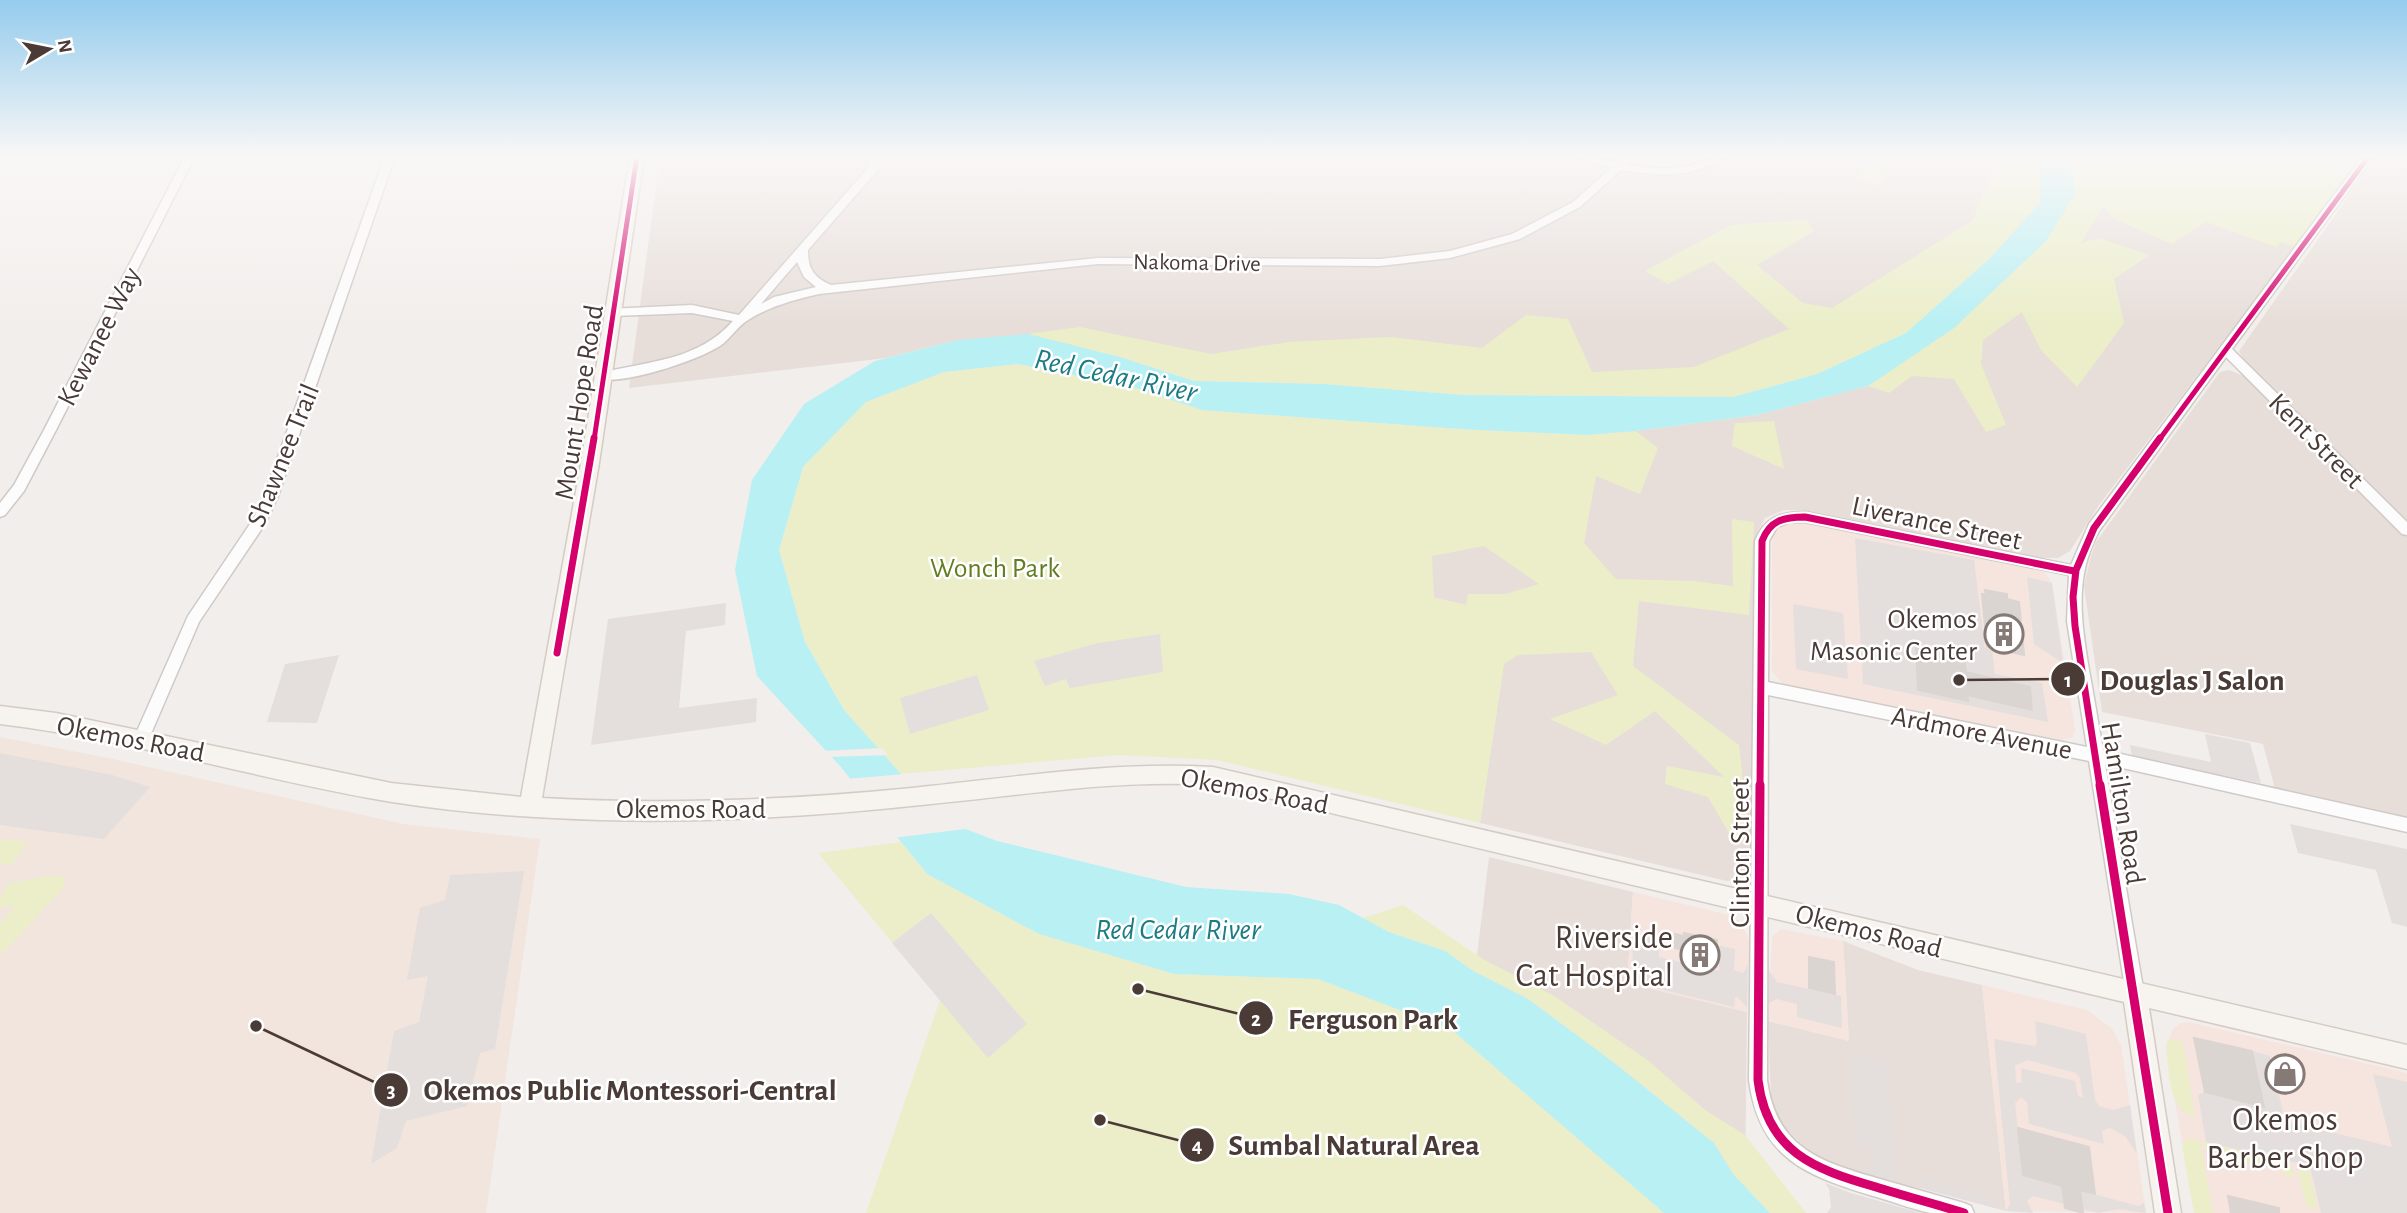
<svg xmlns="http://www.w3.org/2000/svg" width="2407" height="1213" font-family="'Alegreya Sans',sans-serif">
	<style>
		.residential { fill: #e7ded9 }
		.commercial { fill: #f6e4de }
		.education { fill: #f1e5dd }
		.green { fill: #ebeec9; fill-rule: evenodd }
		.parking { fill: #e4dfdd; fill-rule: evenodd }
		.water { fill: #b8f0f4 }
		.pier { fill: #f2eeec }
		.building { fill: #dbd5d2; stroke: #dbd4d1; stroke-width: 2 }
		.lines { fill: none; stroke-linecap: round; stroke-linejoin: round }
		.street-casing { stroke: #cfcac7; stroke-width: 3 }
		.secondary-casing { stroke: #d5cbc4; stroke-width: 3 }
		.street { fill: #fdfcfc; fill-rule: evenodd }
		.secondary { fill: #f7f3ef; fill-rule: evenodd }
		.cycleway-far2-casing { stroke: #fff; stroke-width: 9 }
		.cycleway-far1-casing { stroke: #fff; stroke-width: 11 }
		.cycleway-casing { stroke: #fff; stroke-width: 13 }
		.cycleway-far2 { stroke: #d6006c; stroke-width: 5 }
		.cycleway-far1 { stroke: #d6006c; stroke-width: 7 }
		.cycleway { stroke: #d6006c; stroke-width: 9 }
		.labels { text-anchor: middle; stroke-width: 5; stroke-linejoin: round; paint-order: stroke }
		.far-street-label { font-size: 23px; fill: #4a3b36; stroke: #fff }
		.street-label { font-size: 28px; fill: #4a3b36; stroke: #fff }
		.park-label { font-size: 28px; fill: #637d21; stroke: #fff }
		.poi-label { font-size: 28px; fill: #4a3b36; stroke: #fff; text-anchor: end }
		.water-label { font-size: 30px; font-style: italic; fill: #1c7c85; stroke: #fff }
		.near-poi-label { font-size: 33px; fill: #4a3b36; stroke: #fff; text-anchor: end }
		.leader { fill: none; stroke: #4a3b36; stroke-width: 2.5 }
		.callout-dot { fill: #4a3b36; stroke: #fff; stroke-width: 2.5 }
		.mark-label { font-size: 21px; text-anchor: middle; font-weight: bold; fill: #fff }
		.callout-label { font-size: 30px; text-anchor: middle; font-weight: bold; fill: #4a3b36; stroke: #fff; stroke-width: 5; stroke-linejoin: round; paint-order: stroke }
	</style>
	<rect width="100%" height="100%" fill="#f2eeec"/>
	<!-- residential -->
	<g class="residential">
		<polygon points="660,156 2040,156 2040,203 1733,397 958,340 886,358 629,388"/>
		<polygon points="2377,156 2407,156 2407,523 2244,361 2239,351"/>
		<polygon points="2071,159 2295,247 2099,505 2070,551 2058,558 2035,558 1800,510 1784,510 1765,518 1757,533 1752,866 1744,879 1727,881 1480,823 1511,615 1381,586 1586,435 1636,431 1757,415 1868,386 1954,328"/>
		<polygon points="2229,370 2251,379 2407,535 2407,818 2275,789 2263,744 2102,712 2084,586 2091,556 2096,542 2220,372"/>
		<polygon points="1489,857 1633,892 1627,983 1747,1012 1745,1187 1733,1174 1714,1143 1617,1065 1528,999 1475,972"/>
		<polygon points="1843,941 1918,970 1982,985 2006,1211 1924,1189 1878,1180 1826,1161 1804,1147 1783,1125 1771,1100 1768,1021 1849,1041"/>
	</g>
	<!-- commercial -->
	<g class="commercial">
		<polygon points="1794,522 1833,527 2038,569 2046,574 2052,583 2075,730 2073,737 2062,740 1791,687 1782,683 1772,671 1772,535 1782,525"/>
		<polygon points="1633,892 1729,915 1740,921 1749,940 1747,1012 1627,983"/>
		<polygon points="1781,929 1843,941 1849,1041 1768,1021 1772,937"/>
		<polygon points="1982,985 2087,1010 2112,1029 2121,1045 2146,1213 2006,1211"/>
		<polygon points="2188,1022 2407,1073 2407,1213 2194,1213 2166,1048 2173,1029 2181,1023"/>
	</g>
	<!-- education -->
	<polygon class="education" points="0,737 108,758 403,824 540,839 486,1213 0,1213"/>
	<!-- green -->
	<g class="green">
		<path d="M 1637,156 L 1709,156 C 1691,165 1655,174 1638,162 Z"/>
		<polygon points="1861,156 1896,156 1879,187 1857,178"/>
		<polygon points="2000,156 2040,156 2040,203 1989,259 1906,333 1817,374 1733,397 1464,395 1323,384 1194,381 1120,357 1028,334 1080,327 1211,354 1289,342 1391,337 1482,348 1526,315 1568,319 1592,372 1694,367 1789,329 1713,261 1668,284 1645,271 1731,225 1806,220 1814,231 1757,265 1803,303 1832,308 1972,221"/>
		<polygon points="2070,156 2344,156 2342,160 2355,166 2295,247 2281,242 2276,247 2206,222 2172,244 2114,219 2104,205 2081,243 2099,238 2149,255 2114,279 2124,323 2077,387 2041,350 2022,312 1983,340 1981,364 2006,425 1986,432 1954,379 1912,376 1889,393 1868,386 1954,328 2075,194"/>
		<path d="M 1018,364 L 1130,386 L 1203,410 L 1460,429 L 1586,435 L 1636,431 L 1658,448 L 1640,494 L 1596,476 L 1584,543 L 1616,579 L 1693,581 L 1733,586 L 1732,519 L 1754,522 L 1749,615 L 1639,601 L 1633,666 L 1739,745 L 1749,837 L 1732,838 L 1708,797 L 1665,784 L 1667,766 L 1724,777 L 1655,711 L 1606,745 L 1550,719 L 1618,695 L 1591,652 L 1518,655 L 1504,664 L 1480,823 L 1217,760 L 1118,755 L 900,774 L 844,710 L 805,642 L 779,550 L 803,467 L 866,402 L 944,372 ZM 1484,546 L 1539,584 L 1505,594 L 1468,594 L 1466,605 L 1434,598 L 1432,556 Z"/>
		<polygon points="1774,421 1784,469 1732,446 1735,423"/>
		<polygon points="0,839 28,842 12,864 0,864"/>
		<polygon points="901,842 927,874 1039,934 1174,974 1318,979 1453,1030 1664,1213 866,1213 940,1000 818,853"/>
		<polygon points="55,875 64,878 64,887 5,951 0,953 0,924 14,908 13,906 0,907 0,899 7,884"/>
		<polygon points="1403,905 1483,959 1554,996 1646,1059 1705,1110 1745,1135 1806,1213 1770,1213 1733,1174 1714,1143 1617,1065 1528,999 1475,972 1445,951 1389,932 1363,918"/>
		<path d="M 2168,1039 L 2183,1042 L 2195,1117 C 2167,1110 2170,1072 2166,1048 Z"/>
		<polygon points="2187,1139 2200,1140 2213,1213 2194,1213 2182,1145"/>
		<polygon points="2204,1142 2289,1162 2295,1179 2285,1176 2284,1171 2206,1152"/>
		<polygon points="2297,1165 2308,1167 2318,1209 2306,1206"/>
	</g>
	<!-- parking -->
	<g class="parking">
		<path d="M 1855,538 L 1974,560 L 1985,648 L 1992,649 L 1995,674 L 2042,683 L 2048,722 L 1863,684 ZM 1917,646 L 1964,656 L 1966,672 L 2029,687 L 2032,709 L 1967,695 L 1967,701 L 1919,690 Z"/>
		<polygon points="2027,577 2052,583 2063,663 2034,644"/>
		<polygon points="726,603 725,625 686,631 679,708 757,698 756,722 591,745 608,619"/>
		<polygon points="1793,604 1843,613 1848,679 1796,669"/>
		<polygon points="1160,634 1163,672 1070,688 1066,679 1045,686 1034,661 1098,643"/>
		<polygon points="339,655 317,723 267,722 285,664"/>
		<polygon points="977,675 989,710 910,734 900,698"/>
		<polygon points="2205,734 2250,743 2261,783 2132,757 2130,745 2211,762"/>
		<polygon points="0,753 112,775 150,787 104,839 0,825"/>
		<polygon points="2290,824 2407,849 2407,927 2392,923 2376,870 2298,853"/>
		<polygon points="524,871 495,1049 480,1053 467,1106 406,1121 397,1148 371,1164 394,1031 419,1022 428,976 407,980 420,908 445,900 450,875"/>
		<polygon points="931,913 1027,1024 988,1058 892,943"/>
		<polygon points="1634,931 1659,937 1659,957 1719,971 1720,946 1735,949 1734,970 1743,973 1748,965 1747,1008 1738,997 1735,998 1734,1007 1631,982"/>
		<polygon points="1769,971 1777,982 1841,996 1842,1028 1797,1017 1797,1004 1776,999 1768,1004"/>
		<path d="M 2035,1021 L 2086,1034 L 2095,1100 L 2099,1106 L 2113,1110 L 2130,1105 L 2137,1154 L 2125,1136 L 2110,1128 L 2102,1131 L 2104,1144 L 2029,1124 L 2027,1102 L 2021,1097 L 2015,1103 L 2023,1175 L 2138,1206 L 2144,1203 L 2146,1213 L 2119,1209 L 2098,1213 L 2033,1196 L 2027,1201 L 2033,1213 L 2006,1211 L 2010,1204 L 1994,1039 L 2034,1046 L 2037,1043 ZM 2027,1060 L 2076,1073 L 2080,1078 L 2083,1098 L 2078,1096 L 2075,1081 L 2021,1068 L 2022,1082 L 2016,1083 L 2015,1066 Z"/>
		<polygon points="2252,1051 2270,1056 2285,1121 2392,1147 2373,1074 2407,1082 2407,1213 2321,1213 2310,1166 2206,1142 2198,1095 2205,1092 2264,1107"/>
		<polygon points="1851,1053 1888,1062 1896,1185 1856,1173 1869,1164 1872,1155 1868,1149 1855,1145"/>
		<polygon points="1924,1178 1993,1197 1995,1208 1924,1189"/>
		<polygon points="1825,1183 1851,1193 1921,1213 1827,1213 1831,1207 1829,1189"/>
	</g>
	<!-- water -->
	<polygon class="water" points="2040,156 2070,156 2075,194 2046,241 1954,328 1868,386 1757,415 1636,431 1586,435 1460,429 1202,410 1130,386 1018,364 944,372 866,402 803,467 779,550 805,642 844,710 942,820 997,841 1186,887 1289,894 1339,905 1389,932 1445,951 1475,972 1528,999 1617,1065 1714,1143 1733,1174 1770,1213 1664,1213 1452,1030 1318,979 1174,974 1039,934 927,874 840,766 757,676 735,570 752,480 804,404 875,361 958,340 1028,334 1120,357 1194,381 1323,384 1464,395 1733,397 1817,374 1906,333 1989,259 2040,203"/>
	<!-- pier -->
	<g class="pier">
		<polygon points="882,748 888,755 827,757 820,751"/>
		<polygon points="905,774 944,817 973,828 893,838 846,779"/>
	</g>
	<!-- building -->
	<g class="building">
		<polygon points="1985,590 2007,594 2007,599 2019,602 2024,655 1987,647 1982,594 1986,594"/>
		<polygon points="1916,645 1964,656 1966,672 2030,687 2032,710 1967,695 1968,701 1918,690"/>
		<polygon points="1684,933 1717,940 1716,967 1683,959 1683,950 1675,948 1675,934 1684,936"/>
		<polygon points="1809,957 1834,962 1835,994 1809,988"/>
		<polygon points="2194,1038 2252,1051 2264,1107 2205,1092"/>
		<polygon points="2018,1128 2089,1147 2095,1194 2080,1190 2083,1213 2065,1208 2062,1186 2023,1175"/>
		<polygon points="2228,1196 2279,1208 2279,1213 2231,1213"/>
	</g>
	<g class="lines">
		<!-- street casing -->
		<g class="street-casing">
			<g id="street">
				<polygon points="185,156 195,156 56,430 24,491 5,515 0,517 0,503 14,485 44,430"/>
				<polygon points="385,156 395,156 278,496 265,524 199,622 147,743 142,744 137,743 134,738 188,616 254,518 264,496"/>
				<path d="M 874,156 L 884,156 L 877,171 L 808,250 C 808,268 813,277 831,285 L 1098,258 L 1380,259 L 1450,251 L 1512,234 L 1573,202 L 1611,168 L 1574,156 L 1592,156 L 1617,163 L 1623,156 L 1635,156 L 1627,165 C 1646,168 1668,170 1688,166 C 1701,163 1711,156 1725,156 C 1696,179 1655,176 1621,170 L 1580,207 L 1520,239 L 1450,258 L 1380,266 L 1098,264 L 819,294 C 794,300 770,306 748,320 C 737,327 730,339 720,346 C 696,361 627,384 600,379 L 598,376 L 600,373 C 648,361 698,361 733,321 L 692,313 L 613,316 L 609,315 L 609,309 L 692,305 L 739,315 L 868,168 ZM 797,262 L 804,277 L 816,287 L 774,297 L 761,304 Z"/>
				<path d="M 2363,156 L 2374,156 L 2232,349 L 2407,522 L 2407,535 L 2402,534 L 2226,357 L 2099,531 C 2074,577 2081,620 2089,670 C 2094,696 2098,723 2103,750 L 2407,818 L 2407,832 L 2105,764 L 2144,994 L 2141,1000 L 2135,1002 L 2129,1000 L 2126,994 L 2089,761 L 1768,695 L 1767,1080 C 1776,1149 1822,1162 1880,1179 C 1908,1187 1936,1195 1964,1203 L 1971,1206 L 1974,1213 C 1960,1213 1944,1213 1930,1213 C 1911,1209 1892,1201 1873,1196 C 1806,1176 1759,1158 1749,1080 L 1755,541 C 1764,517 1781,512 1805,512 L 2071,565 L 2089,524 ZM 1790,522 L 1805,522 L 2069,575 L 2067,621 L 2087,747 L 1768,682 L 1769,541 L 1777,527 Z"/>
			</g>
		</g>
		<!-- secondary casing -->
		<g class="secondary-casing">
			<path id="secondary" d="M 630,156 L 644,156 L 599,463 L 542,798 C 666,805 789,800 912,788 C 1012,778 1112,761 1213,767 L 2407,1045 L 2407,1069 L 2149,1008 L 2181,1213 L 2155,1213 L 2124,1002 L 1213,785 C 1118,779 1025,795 931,804 C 821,816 711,823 600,820 C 530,818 461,813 392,802 C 260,780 133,740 0,724 L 0,706 L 56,713 L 391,783 L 521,797 L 581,463 Z"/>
		</g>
		<!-- street -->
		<use href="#street" class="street"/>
		<!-- secondary -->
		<use href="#secondary" class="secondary"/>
		<!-- cycleway-far2 casing -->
		<g class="cycleway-far2-casing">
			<g id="cycleway-far2">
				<polyline points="594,440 637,156"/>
				<polyline points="2159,440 2369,156"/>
			</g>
		</g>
		<!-- cycleway-far1 casing -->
		<g class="cycleway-far1-casing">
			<g id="cycleway-far1">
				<polyline points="557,653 594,438"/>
				<path d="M 1760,787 L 1762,541 C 1770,520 1784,517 1805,517 L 2074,571"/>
				<polyline points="2100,787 2075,626 2073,597 2076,570 2094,528 2160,438"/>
			</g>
		</g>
		<!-- cycleway casing -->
		<g class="cycleway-casing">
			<g id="cycleway">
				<path d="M 1760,785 L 1758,1080 C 1767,1152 1814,1169 1876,1187 C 1905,1196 1935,1204 1964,1213"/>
				<polyline points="2100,785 2168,1213"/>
			</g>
		</g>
		<!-- cycleway-far2 -->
		<use href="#cycleway-far2" class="cycleway-far2"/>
		<!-- cycleway-far1 -->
		<use href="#cycleway-far1" class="cycleway-far1"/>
		<!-- cycleway -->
		<use href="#cycleway" class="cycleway"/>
	</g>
	<!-- sky -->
	<linearGradient id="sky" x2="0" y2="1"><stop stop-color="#95cced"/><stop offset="0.48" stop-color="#f9f7f6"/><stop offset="1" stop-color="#f9f7f6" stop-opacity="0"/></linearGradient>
	<rect width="2407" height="326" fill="url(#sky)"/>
	<!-- icons -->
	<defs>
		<g id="building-ring" transform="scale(2.0125)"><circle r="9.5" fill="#fff" stroke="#857a76" stroke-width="1.5"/><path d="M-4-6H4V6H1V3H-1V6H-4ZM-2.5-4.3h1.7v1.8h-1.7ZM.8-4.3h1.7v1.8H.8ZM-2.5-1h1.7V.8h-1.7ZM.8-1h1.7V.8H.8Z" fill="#857a76"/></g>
		<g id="shop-ring" transform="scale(2.0125)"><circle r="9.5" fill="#fff" stroke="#857a76" stroke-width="1.5"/><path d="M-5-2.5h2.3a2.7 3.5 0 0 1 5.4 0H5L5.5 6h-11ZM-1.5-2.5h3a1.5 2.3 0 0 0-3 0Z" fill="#857a76"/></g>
	</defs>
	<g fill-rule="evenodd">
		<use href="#building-ring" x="2004" y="634"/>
		<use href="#building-ring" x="1700" y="955"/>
		<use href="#shop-ring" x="2285" y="1074"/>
	</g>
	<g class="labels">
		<!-- far-street labels -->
		<g class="far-street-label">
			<text transform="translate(1197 262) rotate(1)" y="8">Nakoma Drive</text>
		</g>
		<!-- street labels -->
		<g class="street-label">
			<text transform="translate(98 336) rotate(-63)" y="10">Kewanee Way</text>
			<text transform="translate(578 402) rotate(-81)" y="10">Mount Hope Road</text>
			<text transform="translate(2317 440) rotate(45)" y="10">Kent Street</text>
			<text transform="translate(282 455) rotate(-68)" y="10">Shawnee Trail</text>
			<text transform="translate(1937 522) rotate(12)" y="10">Liverance Street</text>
			<text transform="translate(1982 732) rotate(11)" y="10">Ardmore Avenue</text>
			<text transform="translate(131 738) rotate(11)" y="10">Okemos Road</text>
			<text transform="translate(1255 790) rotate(11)" y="10">Okemos Road</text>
			<text transform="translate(2124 803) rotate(81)" y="10">Hamilton Road</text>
			<text x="691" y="818">Okemos Road</text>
			<text transform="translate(1739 853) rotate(-90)" y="10">Clinton Street</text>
			<text transform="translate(1869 930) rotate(14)" y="10">Okemos Road</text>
		</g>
		<!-- park labels -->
		<g class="park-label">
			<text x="995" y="577">Wonch Park</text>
		</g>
		<!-- poi labels -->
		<g class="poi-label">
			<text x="1977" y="628">Okemos<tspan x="1977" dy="32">Masonic Center</tspan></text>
		</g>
		<!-- water labels -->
		<g class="water-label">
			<text transform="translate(1116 375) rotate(12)" y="10">Red Cedar River</text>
			<text x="1178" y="939">Red Cedar River</text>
		</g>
		<!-- near-poi labels -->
		<g class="near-poi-label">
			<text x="1673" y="948">Riverside<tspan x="1673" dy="38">Cat Hospital</tspan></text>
			<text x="2285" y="1130" text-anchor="middle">Okemos<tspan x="2285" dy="38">Barber Shop</tspan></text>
		</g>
	</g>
	<!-- callouts -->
	<path class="leader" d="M1959 680L2068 679M1138 989L1256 1018M256 1026L391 1090M1100 1120L1197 1145"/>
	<g class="callout-dot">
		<circle cx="1959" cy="680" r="7"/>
		<circle cx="1138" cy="989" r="7"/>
		<circle cx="256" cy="1026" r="7"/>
		<circle cx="1100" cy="1120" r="7"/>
		<circle cx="2068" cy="679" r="18"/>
		<circle cx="1256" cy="1018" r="18"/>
		<circle cx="391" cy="1090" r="18"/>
		<circle cx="1197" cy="1145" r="18"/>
	</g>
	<g class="mark-label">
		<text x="2068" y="687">1</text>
		<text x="1256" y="1026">2</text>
		<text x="391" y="1097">3</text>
		<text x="1197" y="1152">4</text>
	</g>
	<g class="callout-label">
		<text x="2192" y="690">Douglas J Salon</text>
		<text x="1373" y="1029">Ferguson Park</text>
		<text x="630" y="1100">Okemos Public Montessori-Central</text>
		<text x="1354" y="1155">Sumbal Natural Area</text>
	</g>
	<!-- north arrow -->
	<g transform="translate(49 49) rotate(80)" stroke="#ffffff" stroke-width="5" paint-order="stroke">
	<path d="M0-5L12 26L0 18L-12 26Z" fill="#4a3b36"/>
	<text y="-10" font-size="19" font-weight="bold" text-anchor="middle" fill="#4a3b36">N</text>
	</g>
</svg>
